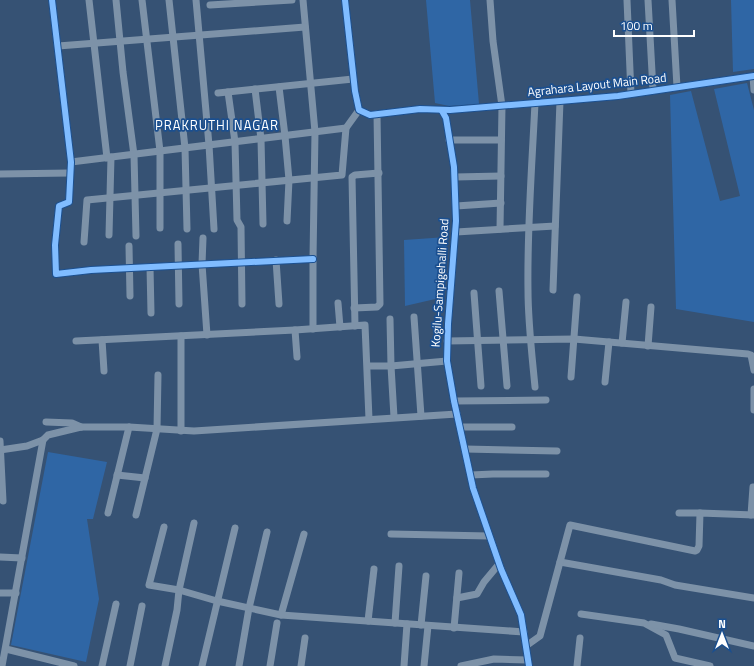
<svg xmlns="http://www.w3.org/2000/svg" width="754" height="666" font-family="'Titillium Web',sans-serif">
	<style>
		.green { fill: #2f66a5 }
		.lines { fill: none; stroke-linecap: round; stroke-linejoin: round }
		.minor { stroke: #7d92a8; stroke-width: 7 }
		.cycleway-casing { stroke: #1b4f8f; stroke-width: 8 }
		.cycleway { stroke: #80bcff; stroke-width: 6 }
		.labels { text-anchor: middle; stroke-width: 3.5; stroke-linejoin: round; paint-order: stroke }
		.street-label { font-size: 12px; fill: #fff; stroke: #1b4f8f }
		.neighbourhood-label { font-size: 13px; letter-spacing: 1px; fill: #fff; stroke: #1b4f8f }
	</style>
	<rect width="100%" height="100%" fill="#365274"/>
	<!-- green -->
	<g class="green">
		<polygon points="426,0 470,0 479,104 449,106 435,103"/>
		<polygon points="731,0 754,0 754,69 733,72"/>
		<polygon points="747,83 754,110 754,322 676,309 670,95 691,91 720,201 740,196 714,89"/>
		<polygon points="447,237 444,297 405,306 404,240"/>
		<polygon points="48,452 107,462 93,519 87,519 99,599 86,662 11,645"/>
	</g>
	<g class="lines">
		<!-- minor -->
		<g class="minor">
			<polyline points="52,0 71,162 69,202 59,206 55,245 56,274 91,270 313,259"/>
			<polyline points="89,0 107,158"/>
			<polyline points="116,0 123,72 134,155 136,236"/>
			<polyline points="142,0 160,151 160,228"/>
			<polyline points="169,0 185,148 187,229"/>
			<polyline points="196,0 209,145 214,229"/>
			<polyline points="303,0 315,132 313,259 313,329"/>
			<polyline points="345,0 355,91 359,110 370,115 420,109 450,110 560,101 618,96 754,76"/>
			<polyline points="490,0 493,41 502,106 500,229"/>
			<polyline points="627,0 631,94"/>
			<polyline points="648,0 653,90"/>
			<polyline points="672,0 677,87"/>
			<polyline points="210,5 292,0"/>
			<polyline points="58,46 305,27"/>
			<polyline points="753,76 754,90"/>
			<polyline points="279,87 285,136 289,180 287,221"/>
			<polyline points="255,89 261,139 263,224"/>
			<polyline points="228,92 235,142 237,220 241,227 242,304"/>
			<polyline points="218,93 353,79"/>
			<path d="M 535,103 C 532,165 527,228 528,290 C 528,322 532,355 535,387"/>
			<polyline points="442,111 446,118 454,167 456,221 448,324 447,361 454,401 473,488 501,569 521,615 529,666"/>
			<polyline points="449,140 501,140"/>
			<polyline points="71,162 346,128 359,110"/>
			<polyline points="0,174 70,173"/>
			<polyline points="455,177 501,176"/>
			<polyline points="456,206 501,203"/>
			<polyline points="456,232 555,226"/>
			<polyline points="109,235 111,157"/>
			<polyline points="203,238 202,264 207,335"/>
			<polyline points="84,242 87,200 342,175 346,128"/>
			<polyline points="178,244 179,304"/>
			<polyline points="129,246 130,296"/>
			<polyline points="276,260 279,304"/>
			<polyline points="150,267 151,313"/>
			<polyline points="553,290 560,101"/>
			<polyline points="499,291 507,386"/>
			<polyline points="474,293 481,386"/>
			<polyline points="338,303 340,327"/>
			<polyline points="354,308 377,307 380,304 377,114"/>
			<polyline points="414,317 421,416"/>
			<polyline points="390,319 391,366 394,417"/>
			<polyline points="355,326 352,177 355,175 379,173"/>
			<polyline points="295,330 297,357"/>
			<polyline points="181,336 181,431"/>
			<polyline points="102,340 104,371"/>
			<polyline points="76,341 295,330 365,325 369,419"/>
			<polyline points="447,341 574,339 748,354 751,355 754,370"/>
			<polyline points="622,343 626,302"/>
			<polyline points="648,346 651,307"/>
			<polyline points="368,366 391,366 447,361"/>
			<polyline points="571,377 577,297"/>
			<polyline points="605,382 609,342"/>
			<polyline points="754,389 754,410"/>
			<polyline points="454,401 546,400"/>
			<polyline points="46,422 72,423 81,427"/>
			<polyline points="460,427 512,427"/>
			<polyline points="0,441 3,501"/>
			<polyline points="465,449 557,451"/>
			<polyline points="0,450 27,446 43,440 48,435 81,427 129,427 194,431 457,414"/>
			<polyline points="117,475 145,478"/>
			<polyline points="471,475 493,474 546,474"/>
			<polyline points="108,513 129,427"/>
			<polyline points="679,513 700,513"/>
			<polyline points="136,515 157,429 158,375"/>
			<polyline points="751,515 753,487"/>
			<polyline points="164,527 149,585 179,590 217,601 281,615 524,632"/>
			<polyline points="391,534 489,536"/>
			<polyline points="0,557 22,558"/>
			<polyline points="560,562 661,580 675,585 754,598"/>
			<polyline points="0,593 16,593"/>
			<polyline points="457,598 477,594 484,582 499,564"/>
			<polyline points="581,614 644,623 666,635 675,658 710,666"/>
			<polyline points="281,615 304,534"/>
			<polyline points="368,621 374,569"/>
			<polyline points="395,623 399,566"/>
			<polyline points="651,624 679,629 754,646"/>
			<polyline points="421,625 426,576"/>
			<polyline points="454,628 459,573"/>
			<polyline points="526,646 540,636 570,525 695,551 697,550 699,546 700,513 754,515"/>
			<polyline points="6,649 74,666"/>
			<polyline points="2,666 43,440"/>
			<polyline points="102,666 116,604"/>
			<polyline points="130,666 142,606"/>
			<polyline points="165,666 177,610 179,590 194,523"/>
			<polyline points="202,666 235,528"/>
			<polyline points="239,666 249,608 267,532"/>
			<polyline points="270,666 277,623"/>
			<polyline points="301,666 305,638"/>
			<polyline points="404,666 407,624"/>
			<polyline points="424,666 428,626"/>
			<polyline points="461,666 494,659 528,660"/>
			<polyline points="577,666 580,638"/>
		</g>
		<!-- cycleway casing -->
		<g class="cycleway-casing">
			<g id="cycleway">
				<polyline points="52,0 71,162 69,202 59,206 55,245 56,274 91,270 313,259"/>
				<polyline points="345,0 355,91 359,110 370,115 420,109 450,110 560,101 618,96 754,76"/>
				<polyline points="442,111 446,118 454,167 456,221 448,324 447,361 454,401 473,488 501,569 521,615 529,666"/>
			</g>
		</g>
		<!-- cycleway -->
		<use href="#cycleway" class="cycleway"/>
	</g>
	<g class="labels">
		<!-- street labels -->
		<g class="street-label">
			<text transform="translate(597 85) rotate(-6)" y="4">Agrahara Layout Main Road</text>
			<text transform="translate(440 283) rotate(-86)" y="4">Kogilu-Sampigehalli Road</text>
		</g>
		<!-- neighbourhood labels -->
		<g class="neighbourhood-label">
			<text x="217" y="130">PRAKRUTHI NAGAR</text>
		</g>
	</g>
	<!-- north arrow -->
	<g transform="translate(722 634)" stroke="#1b4f8f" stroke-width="3" paint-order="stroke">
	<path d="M0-3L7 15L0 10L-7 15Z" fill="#ffffff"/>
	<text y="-6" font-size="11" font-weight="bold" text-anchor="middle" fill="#ffffff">N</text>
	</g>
	<!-- scale -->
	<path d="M614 30v6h80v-6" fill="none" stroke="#ffffff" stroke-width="2"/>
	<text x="620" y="30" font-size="12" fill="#ffffff" stroke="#1b4f8f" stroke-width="3" paint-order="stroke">100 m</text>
</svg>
